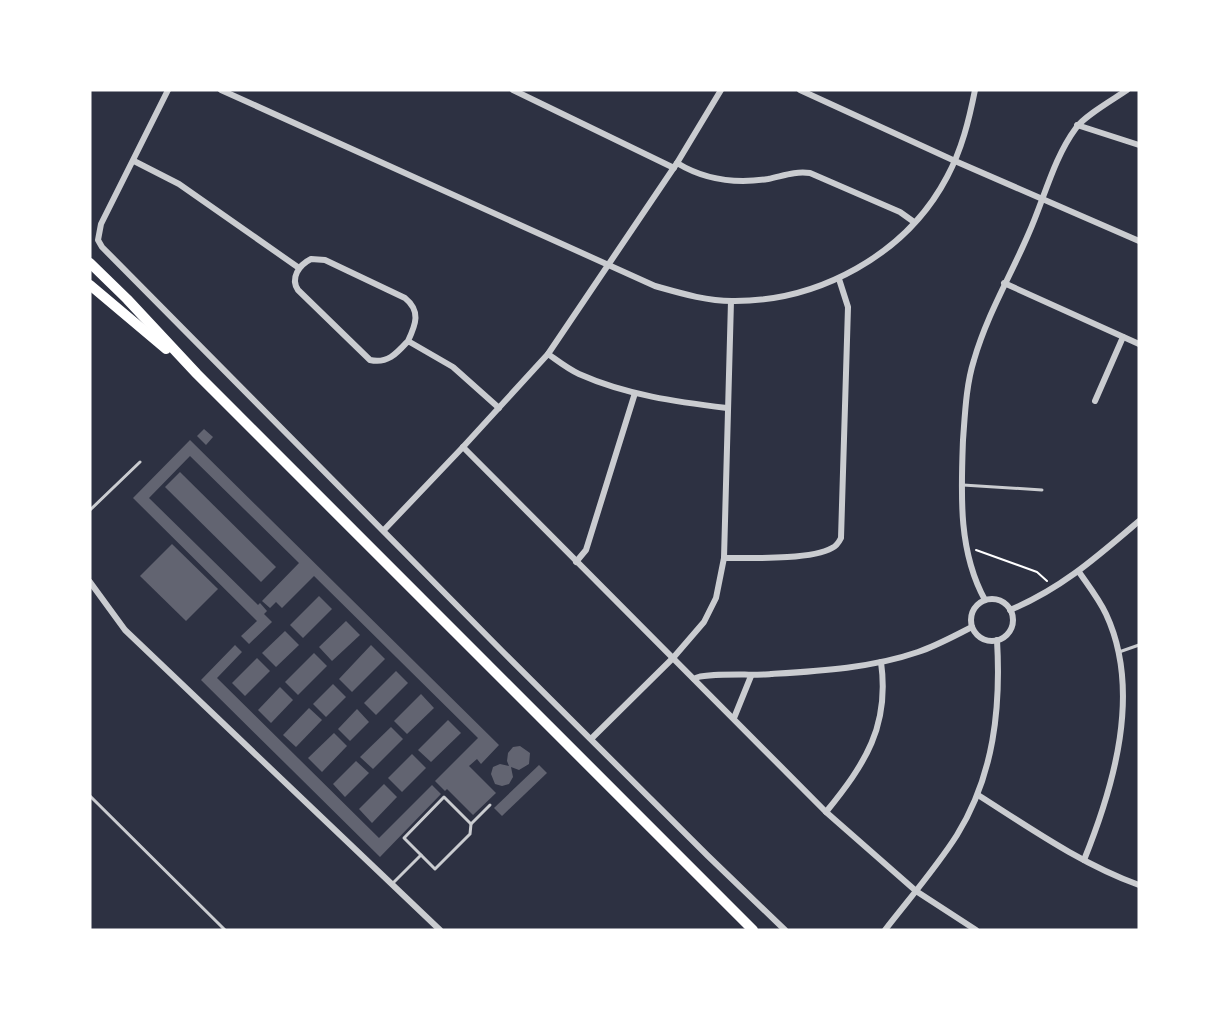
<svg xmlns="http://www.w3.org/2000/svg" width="1229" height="1020" font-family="'Open Sans',sans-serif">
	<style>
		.building { fill: #626471 }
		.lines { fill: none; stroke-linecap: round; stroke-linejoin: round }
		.path { stroke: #fff; stroke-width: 2 }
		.service { stroke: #caccd0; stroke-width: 3 }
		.minor { stroke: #caccd0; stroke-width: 6 }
		.trunk { stroke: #fff; stroke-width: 10 }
	</style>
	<rect width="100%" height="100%" fill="#2d3142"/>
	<!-- building -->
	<g class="building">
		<polygon points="204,429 213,437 206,445 197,436"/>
		<polygon points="190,440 499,745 481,764 477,759 469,766 496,793 473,815 447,789 445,791 435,781 478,738 314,576 282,608 276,602 270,608 262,601 299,563 190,456 149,498 258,605 260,603 267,611 264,614 272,622 249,644 241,636 257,621 133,498"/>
		<polygon points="180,472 276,567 261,582 165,487"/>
		<polygon points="172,544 218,589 186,621 140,576"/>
		<polygon points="319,596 332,609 303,638 290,625"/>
		<polygon points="346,621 360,635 332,661 319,647"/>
		<polygon points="285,631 299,645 276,667 262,653"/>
		<polygon points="235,645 242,652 217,678 379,838 432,785 441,794 380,857 201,680"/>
		<polygon points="371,645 385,659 352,692 339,679"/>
		<polygon points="314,653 327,666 298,695 285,682"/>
		<polygon points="257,658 270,671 245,696 232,683"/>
		<polygon points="396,671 408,683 376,715 364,703"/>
		<polygon points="333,684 346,697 326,717 313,704"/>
		<polygon points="280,687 293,700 271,723 258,710"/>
		<polygon points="421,694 434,708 407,734 394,721"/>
		<polygon points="309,708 322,720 296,747 283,735"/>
		<polygon points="357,709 369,722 350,741 338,729"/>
		<polygon points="448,720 461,733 431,762 418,750"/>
		<polygon points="391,727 403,739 373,769 360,757"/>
		<polygon points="334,733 347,746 322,772 308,758"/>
		<polygon points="520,746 530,753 529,764 519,770 511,767 513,777 509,784 502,786 495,784 491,774 493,767 500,764 509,766 507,761 508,753 513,747"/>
		<polygon points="412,754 426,768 402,792 388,778"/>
		<polygon points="356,761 369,773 345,797 333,784"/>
		<polygon points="539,765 547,773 502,816 494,808"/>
		<polygon points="384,784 397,797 372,823 359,809"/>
	</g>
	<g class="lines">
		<!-- path -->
		<polyline class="path" points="976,550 1037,572 1047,581"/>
		<!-- service -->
		<g class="service">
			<polyline points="963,485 1042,490"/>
			<polyline points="90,510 140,462"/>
			<polyline points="1119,652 1139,645"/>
			<polyline points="90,796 225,930"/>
			<polyline points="421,855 404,838 444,797 471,824"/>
			<polyline points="393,883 421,855 435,869 470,834 471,824 490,805"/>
		</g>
		<!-- minor -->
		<g class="minor">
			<polyline points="168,90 101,224 98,240 102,247 504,653 708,856 785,930"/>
			<path d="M 221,90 L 655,286 C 680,293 706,301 732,301 C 818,302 906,255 947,177 C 962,149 969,120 975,90"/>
			<polyline points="513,90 674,168"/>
			<polyline points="800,90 955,161 1139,241"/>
			<polyline points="1077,125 1139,145"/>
			<polyline points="134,161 179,184 299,268"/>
			<path d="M 677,163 C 705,180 736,184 768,179 C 783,176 794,171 810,173 L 900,212 L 914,222"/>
			<polyline points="1004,283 1139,344"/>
			<path d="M 408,341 C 416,324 421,311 405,298 L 325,260 L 311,259 C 299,265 290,278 298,290 L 370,360 C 388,364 397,353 408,341 L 453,367 L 499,408"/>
			<path d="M 548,354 C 558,361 568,369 579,374 C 626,395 677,402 727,408"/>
			<polyline points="1095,401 1123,337"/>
			<polyline points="463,447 826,812 916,891 976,930"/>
			<polyline points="384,530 463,447 548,354 677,163 721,90"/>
			<path d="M 724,558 C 750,558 812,560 832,548 C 837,546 839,542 841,538 L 848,307 L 839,279"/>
			<polyline points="576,562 586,550 635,393"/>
			<path d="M 1079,572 C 1088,585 1099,599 1106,614 C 1142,691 1114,786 1084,860"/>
			<polyline points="90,582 125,630 440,930"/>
			<circle cx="992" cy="620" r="21"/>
			<path d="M 985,600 C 958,551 961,494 963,440 C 965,414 966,385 974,360 C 987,315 1010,277 1028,235 C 1044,200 1053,159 1076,128 C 1084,116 1114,99 1127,90"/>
			<path d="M 1010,610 C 1061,589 1098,556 1139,521"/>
			<path d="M 694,679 C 703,672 756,676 771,674 C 819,671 872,668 918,652 C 936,646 954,636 972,627"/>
			<polyline points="734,718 751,676"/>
			<polyline points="591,739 673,658 704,622 716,598 724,558 731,301"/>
			<path d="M 978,795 C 1030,828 1081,864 1139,885"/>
			<path d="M 826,812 C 865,764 890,726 881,662"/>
			<path d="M 885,930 C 909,899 936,868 957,835 C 994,775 1001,708 997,640"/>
		</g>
		<!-- trunk -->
		<g class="trunk">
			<polyline points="90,263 127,299 197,374 753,930"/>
			<polyline points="90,285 166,349"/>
		</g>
	</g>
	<!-- border -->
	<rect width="1229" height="1020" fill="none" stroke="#ffffff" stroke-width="183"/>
</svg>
